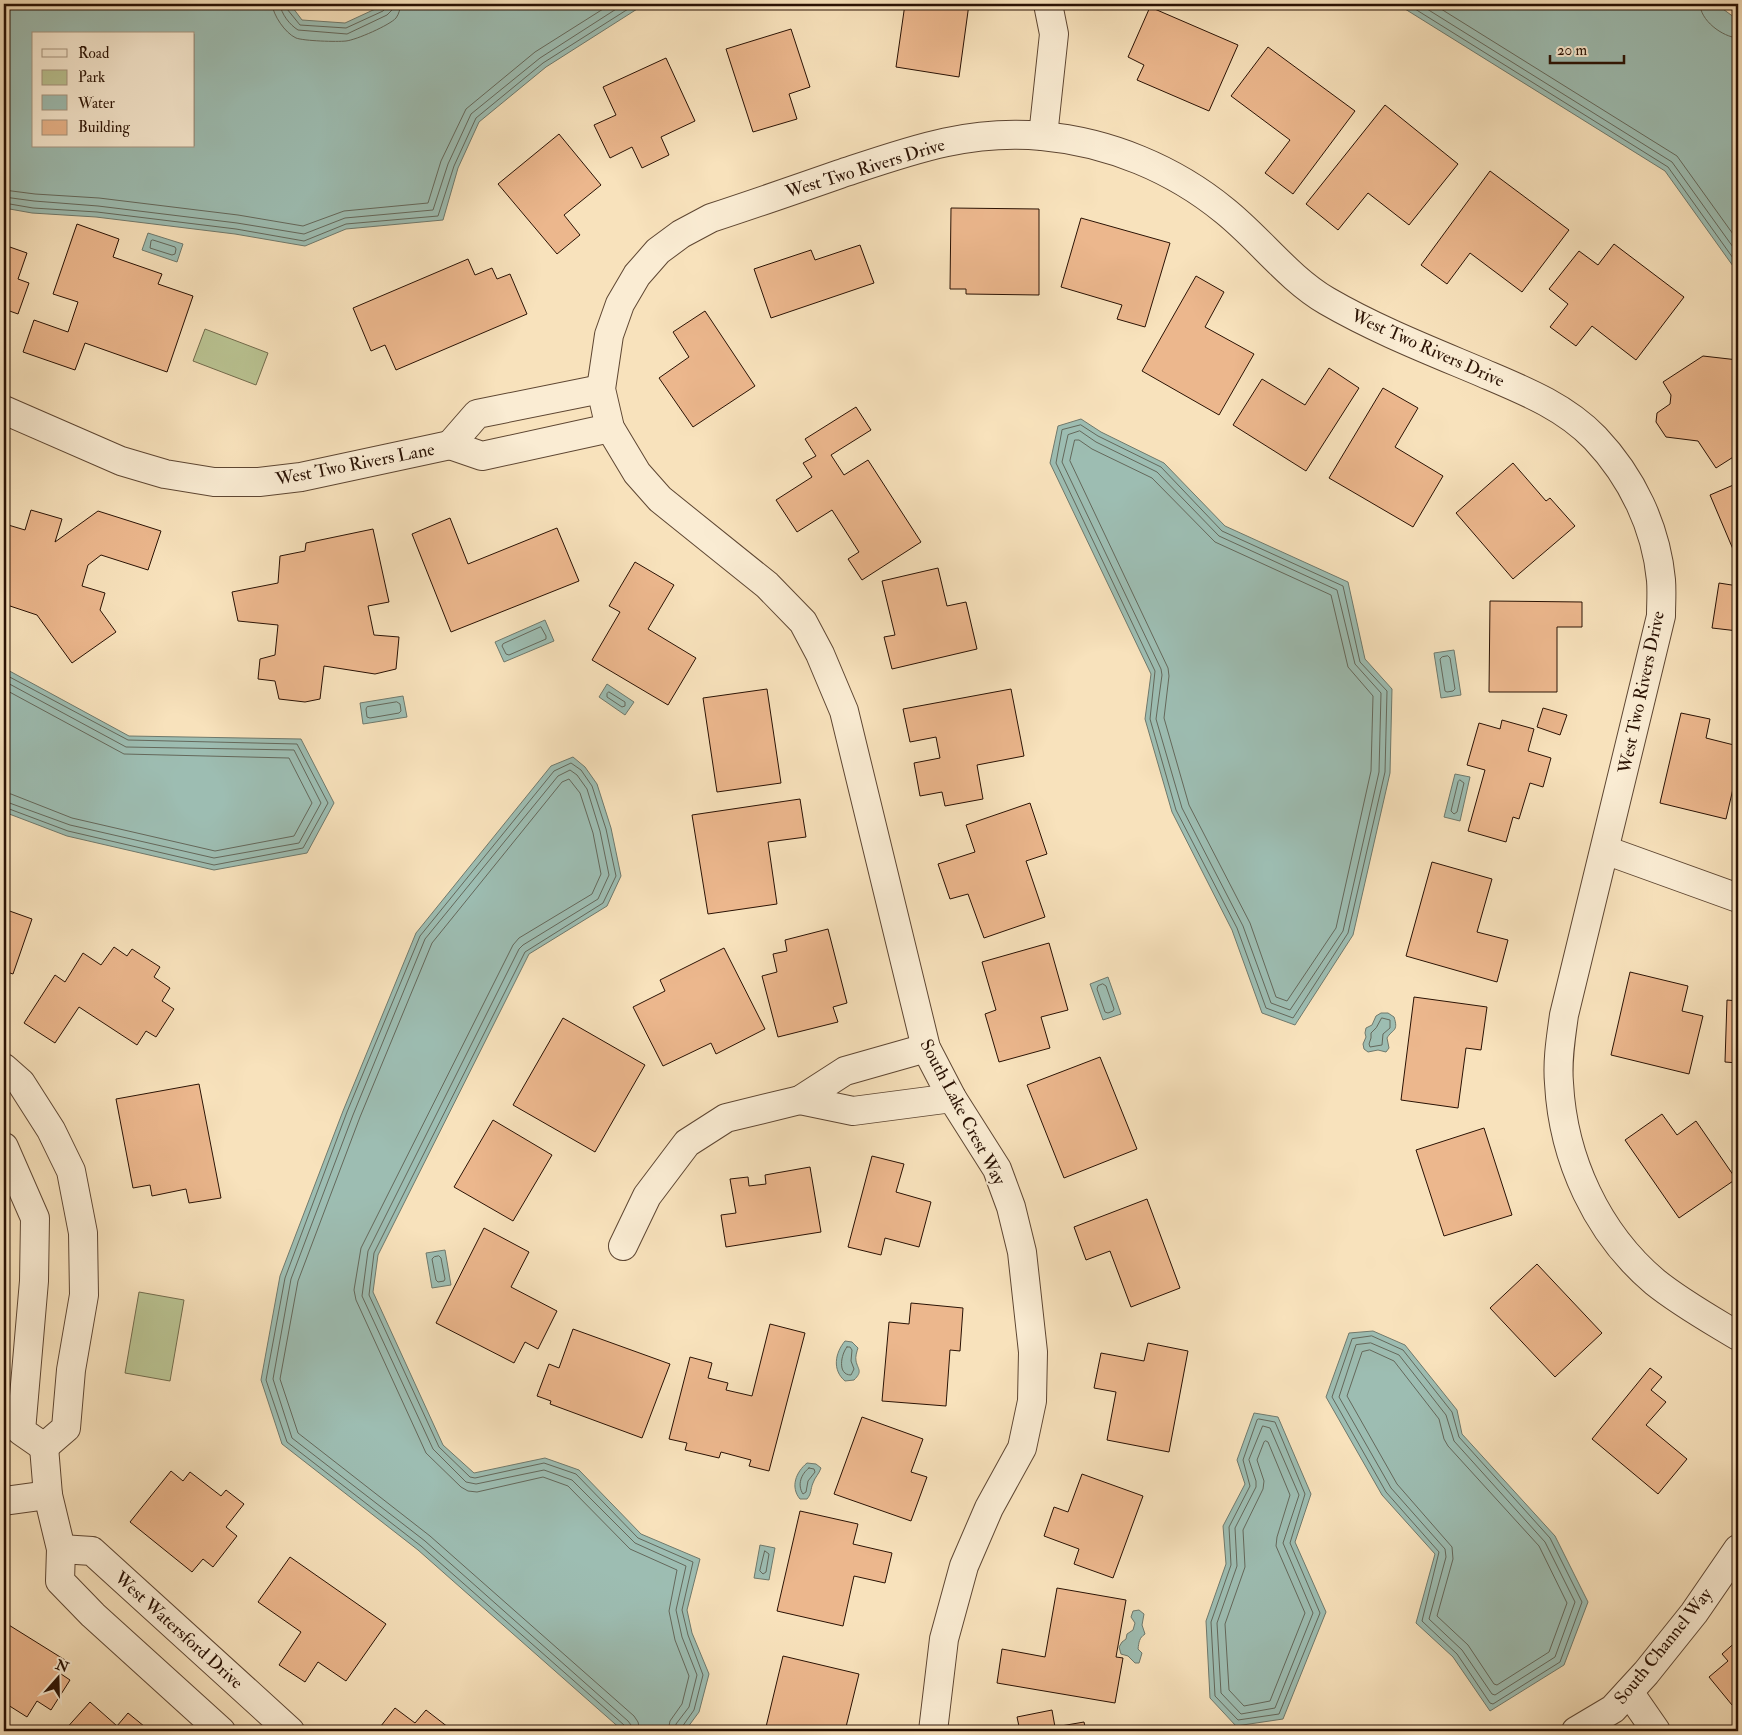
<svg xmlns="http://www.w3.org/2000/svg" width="1742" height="1735" font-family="'IM FELL Double Pica',serif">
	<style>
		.green { fill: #bac493; stroke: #726b4c }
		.water { fill: #9dbdb2; stroke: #6f796c; fill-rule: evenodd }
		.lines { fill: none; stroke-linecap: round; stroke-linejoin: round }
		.shore { stroke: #64685b; stroke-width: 1 }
		.building { fill: #ecb78d; stroke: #2a1204 }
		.minor-casing { stroke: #5e4632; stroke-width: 30 }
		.minor { stroke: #faecd3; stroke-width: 28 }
		.labels { text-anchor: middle; stroke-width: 4; stroke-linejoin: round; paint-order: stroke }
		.street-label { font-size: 18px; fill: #2a1204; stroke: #faecd3 }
	</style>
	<rect width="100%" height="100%" fill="#f8e2bc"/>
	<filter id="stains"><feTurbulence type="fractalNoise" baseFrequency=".004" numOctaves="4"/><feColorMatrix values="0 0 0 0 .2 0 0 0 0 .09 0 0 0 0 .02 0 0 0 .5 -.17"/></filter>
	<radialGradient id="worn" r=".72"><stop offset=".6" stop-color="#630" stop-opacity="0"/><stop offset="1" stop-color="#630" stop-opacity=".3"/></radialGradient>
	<!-- green -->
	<g class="green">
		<polygon points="205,329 268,353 256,385 193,361"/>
		<polygon points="139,1292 184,1300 170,1381 125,1373"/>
	</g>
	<!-- water -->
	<g class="water">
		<path d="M 4,4 L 290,4 L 302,20 L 345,23 L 386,4 L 645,4 L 546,67 L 479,122 L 458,168 L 443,220 L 346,229 L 305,246 L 235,234 L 96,217 L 32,213 L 4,208 ZM 34,34 L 194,34 L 194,146 L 34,146 Z"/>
		<polygon points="1397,4 1716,4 1738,20 1738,273 1665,171"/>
		<polygon points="148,233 183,244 177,262 142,250"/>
		<polygon points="1081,419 1101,432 1164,463 1225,526 1348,582 1365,659 1392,689 1390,773 1353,935 1295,1025 1262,1013 1232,930 1172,812 1145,719 1151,674 1050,463 1058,426"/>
		<polygon points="545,620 554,641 504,662 495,642"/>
		<polygon points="1454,650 1461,695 1441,698 1434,653"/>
		<polygon points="4,668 129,736 301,739 334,803 307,853 214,870 67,836 4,812"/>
		<polygon points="607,684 634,702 625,715 599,697"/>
		<polygon points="403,696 407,717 363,724 360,703"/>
		<polygon points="573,757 585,767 597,784 611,828 621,876 607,906 529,954 378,1255 373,1292 443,1445 474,1473 545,1458 579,1470 641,1534 700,1559 687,1610 692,1633 709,1674 699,1712 685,1731 623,1731 418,1550 282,1444 261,1380 280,1276 343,1111 416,933 551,766"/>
		<polygon points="1455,774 1470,777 1460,821 1444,817"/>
		<polygon points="1108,977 1121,1014 1103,1020 1090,984"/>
		<path d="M 1381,1013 L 1388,1013 L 1394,1017 C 1399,1032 1392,1029 1387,1038 L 1389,1048 L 1386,1052 L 1378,1050 L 1368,1052 L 1364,1049 L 1363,1044 L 1366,1037 L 1365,1033 L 1366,1028 L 1372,1025 L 1376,1016 Z"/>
		<polygon points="445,1250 451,1285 432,1288 426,1253"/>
		<polygon points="1373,1331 1405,1345 1457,1410 1462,1434 1555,1536 1588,1602 1564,1665 1490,1711 1453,1657 1416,1623 1435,1554 1382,1495 1326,1397 1349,1333"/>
		<path d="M 845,1341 L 852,1342 L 858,1348 C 857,1351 855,1357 856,1361 C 858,1370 863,1371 854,1380 L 845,1381 C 832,1370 835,1353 845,1341 Z"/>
		<polygon points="1254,1413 1278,1417 1311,1494 1295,1542 1326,1612 1283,1719 1236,1726 1210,1698 1206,1621 1226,1564 1223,1526 1245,1484 1237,1460"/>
		<path d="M 807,1463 L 816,1464 L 821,1468 C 819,1474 815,1477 813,1483 C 810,1490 812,1493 807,1499 L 800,1499 C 790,1487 796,1472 807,1463 Z"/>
		<polygon points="760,1545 775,1548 769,1580 754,1578"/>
		<path d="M 1139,1610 L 1144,1614 L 1142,1625 L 1145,1634 C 1139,1638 1139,1642 1138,1649 L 1142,1653 L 1139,1663 L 1135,1663 L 1128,1656 L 1121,1654 L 1119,1647 L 1122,1642 L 1126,1639 L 1127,1634 L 1133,1630 L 1135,1623 L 1131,1617 L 1133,1611 Z"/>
	</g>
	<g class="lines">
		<!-- shore -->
		<g class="shore">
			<path d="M 272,4 C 273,15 285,33 296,38 C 304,41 337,42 346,41 C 356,40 390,25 396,18 C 399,14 400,9 401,4"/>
			<path d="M 280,4 C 281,14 290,25 298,30 L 347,34 L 387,15 L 392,10 L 393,4"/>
			<polyline points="286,4 287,9 300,25 346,28 383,11 386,8 387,4"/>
			<polyline points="1407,4 1668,167 1738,265"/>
			<polyline points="1419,4 1672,162 1738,254"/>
			<polyline points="1433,4 1677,156 1738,241"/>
			<path d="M 1700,4 C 1700,20 1722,37 1738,38"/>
			<polyline points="4,190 35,194 99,198 238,215 303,226 344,211 428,203 441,161 466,109 535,52 611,4"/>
			<polyline points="4,197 34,201 98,206 237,223 304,234 345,218 433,210 448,164 471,114 540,58 624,4"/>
			<polyline points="4,203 33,208 97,212 236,229 304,241 346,224 438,216 454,166 476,118 543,63 636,4"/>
			<polygon points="153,240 175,247 176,249 175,254 172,255 150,248 151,241"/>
			<polygon points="1081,425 1098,436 1161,467 1222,531 1343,586 1360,662 1387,691 1385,772 1348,933 1293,1018 1266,1008 1237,928 1176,810 1150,719 1155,671 1056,463 1062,430"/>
			<polygon points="1080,431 1096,442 1157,472 1219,536 1337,590 1355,664 1381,693 1379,772 1343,931 1290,1010 1271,1003 1243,926 1182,808 1156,719 1162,675 1161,669 1062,462 1068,435"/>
			<polygon points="1075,440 1079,440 1092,449 1152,478 1215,542 1331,595 1348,667 1373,696 1371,771 1336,928 1287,1001 1276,997 1250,923 1189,805 1164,718 1169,676 1168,668 1070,461"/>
			<polygon points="541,627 546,636 546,639 509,655 506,654 502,646 503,644"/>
			<polygon points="1448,656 1450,658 1455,689 1453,691 1447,692 1445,691 1440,659 1442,657"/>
			<polyline points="4,674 128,740 297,744 328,803 303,848 214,865 68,831 4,807"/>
			<polyline points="4,681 126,747 294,750 321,803 299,843 214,858 70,825 4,801"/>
			<polyline points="4,689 124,754 289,758 312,803 294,836 215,851 72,818 11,794 4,793"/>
			<polygon points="609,692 625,702 625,706 622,707 607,697 607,694"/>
			<polygon points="397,702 400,704 401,711 399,713 370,718 367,717 366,709 367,707"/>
			<polygon points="1460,780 1464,783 1457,812 1454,814 1451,811 1458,782"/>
			<polygon points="1103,984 1106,986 1114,1009 1113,1011 1108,1013 1105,1012 1097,989 1098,986"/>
			<polygon points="1382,1018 1390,1020 1390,1028 1383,1034 1382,1045 1370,1047 1369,1044 1371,1038 1371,1033 1376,1028"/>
			<polygon points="439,1256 441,1258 445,1279 444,1281 438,1282 436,1280 432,1259 434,1257"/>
			<polygon points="1372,1336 1403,1350 1452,1412 1459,1437 1550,1538 1582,1602 1560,1662 1493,1704 1490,1703 1457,1654 1422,1621 1439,1552 1386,1492 1332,1397 1352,1339"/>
			<polygon points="1371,1343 1399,1355 1446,1415 1454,1441 1545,1542 1575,1602 1555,1657 1495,1695 1492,1694 1462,1650 1429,1619 1446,1557 1445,1549 1391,1488 1339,1397 1356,1345"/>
			<path d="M 847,1347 L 850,1347 L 852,1350 L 851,1361 L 854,1369 L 851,1375 C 837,1375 841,1354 847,1347 Z"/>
			<polygon points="1370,1350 1394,1361 1439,1419 1444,1439 1448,1446 1539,1546 1567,1603 1549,1652 1497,1685 1494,1684 1468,1645 1437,1616 1453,1559 1452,1547 1397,1484 1347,1396 1362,1352"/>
			<polygon points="1259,1419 1275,1422 1305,1494 1290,1543 1320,1613 1279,1714 1238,1720 1215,1696 1211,1622 1231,1565 1229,1527 1250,1486 1243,1460 1257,1420"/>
			<polygon points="1263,1426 1270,1428 1299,1495 1283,1543 1313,1613 1275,1708 1241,1714 1221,1693 1217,1623 1237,1566 1235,1528 1256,1487 1256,1481 1249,1460"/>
			<polygon points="1266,1441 1268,1442 1290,1495 1277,1537 1276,1546 1305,1613 1270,1701 1244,1706 1229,1690 1225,1624 1245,1567 1243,1530 1263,1489 1264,1481 1257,1460 1264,1442"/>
			<path d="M 809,1468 L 814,1469 L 815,1472 L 808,1481 L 806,1492 L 803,1494 C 797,1485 801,1474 809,1468 Z"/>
			<polygon points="765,1551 769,1554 766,1572 763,1574 760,1571"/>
			<polyline points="626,1731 624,1725 421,1546 287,1442 266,1380 285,1278 347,1112 420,936 554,771 571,763 581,770 592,786 606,829 616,876 603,903 525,952 374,1253 369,1295 439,1447 470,1477 475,1478 544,1463 576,1474 638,1538 693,1562 682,1610 688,1635 703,1675 694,1710 682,1727 681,1731"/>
			<polyline points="632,1731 631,1725 628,1721 425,1541 292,1438 273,1379 291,1279 353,1115 425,939 558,776 570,770 577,775 587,789 600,831 609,875 598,899 523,945 519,949 368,1251 362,1296 433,1449 466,1482 476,1484 544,1470 572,1480 635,1543 686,1566 676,1610 682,1637 697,1675 689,1707 676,1724 675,1731"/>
			<polyline points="640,1731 638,1722 634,1716 430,1536 298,1433 280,1379 298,1281 360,1117 432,943 562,782 569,779 580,793 593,833 601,874 592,894 519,938 513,945 361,1248 354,1290 356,1300 426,1453 461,1487 468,1491 477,1492 543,1477 568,1486 630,1549 677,1570 669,1611 675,1640 689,1676 682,1704 670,1721 668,1731"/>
		</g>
	</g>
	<!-- building -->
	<g class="building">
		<polygon points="905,4 969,4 959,77 896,67"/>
		<polygon points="1150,7 1238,45 1209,111 1137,80 1144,65 1128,57"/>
		<polygon points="791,29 810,87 789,94 797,119 753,132 726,49"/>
		<polygon points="1268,47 1355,111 1293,194 1265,173 1290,140 1231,96"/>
		<polygon points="666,58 695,121 661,137 669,155 642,168 632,147 610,158 594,125 616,115 603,87"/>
		<polygon points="1385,105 1458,164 1409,225 1368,193 1338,230 1306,204"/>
		<polygon points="559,134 601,185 564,215 580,235 557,254 498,184"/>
		<polygon points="1490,171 1569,230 1522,292 1470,253 1447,284 1421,265"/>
		<polygon points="951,208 1039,209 1039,295 966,294 966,289 950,289"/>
		<polygon points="1081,218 1170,243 1145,327 1117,319 1122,305 1061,287"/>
		<polygon points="77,224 119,239 113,257 162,274 158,284 193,296 167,372 85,343 75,370 23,352 34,320 68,332 78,302 53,294"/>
		<polygon points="1614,244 1684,297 1636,360 1592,326 1576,346 1550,327 1568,304 1549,289 1579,251 1598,265"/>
		<polygon points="4,245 27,253 18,279 29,283 18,314 4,309"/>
		<polygon points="860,245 874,283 771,318 754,269 811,250 815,260"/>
		<polygon points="468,259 475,275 492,268 497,279 510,274 527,314 396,370 385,345 371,351 353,308"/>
		<polygon points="1196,276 1224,292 1205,327 1254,354 1219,415 1142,371"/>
		<polygon points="705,311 755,386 693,427 659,378 689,357 673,332"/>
		<polygon points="1703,356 1738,360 1738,454 1716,468 1698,441 1666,437 1656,422 1657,413 1670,404 1671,395 1663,382"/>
		<polygon points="1329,368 1359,388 1306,471 1233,425 1262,379 1305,405"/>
		<polygon points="1383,388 1418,408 1395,447 1443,476 1413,527 1329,478"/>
		<polygon points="856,407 871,430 831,455 844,475 868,460 921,542 862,580 848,559 859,552 832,510 797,532 776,500 812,477 803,463 816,456 805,439"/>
		<polygon points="1513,463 1546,501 1550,498 1575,526 1513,579 1456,513"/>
		<polygon points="1738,483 1738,561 1710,495"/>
		<polygon points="31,510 62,519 55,542 98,511 161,531 148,570 101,555 88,565 82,586 105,593 100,610 116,632 72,663 37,615 4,604 4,512 9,514 5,524 25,530"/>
		<polygon points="450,518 468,564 557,528 579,581 451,632 412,534"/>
		<polygon points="373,529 389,602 368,606 374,635 399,637 396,669 375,674 324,666 320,699 305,702 279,699 275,681 258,679 260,659 275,655 278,625 238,621 232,592 278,583 280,556 305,551 306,543"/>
		<polygon points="635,562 674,585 648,629 696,658 668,705 592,660 620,612 609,606"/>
		<polygon points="938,568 947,606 966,602 977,649 892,669 884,637 895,635 882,581"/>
		<polygon points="1719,583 1738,586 1738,631 1712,628"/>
		<polygon points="1490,601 1582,602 1582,627 1557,627 1557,692 1489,692"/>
		<polygon points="767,689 781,783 717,792 703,698"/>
		<polygon points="1011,689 1024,756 977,765 983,799 945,806 942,792 920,796 914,763 940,758 936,737 910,742 903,709"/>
		<polygon points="1543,708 1567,715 1560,735 1537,727"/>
		<polygon points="1681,713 1710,719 1706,738 1738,746 1738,767 1726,819 1660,803"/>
		<polygon points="1502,720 1534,729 1528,751 1551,758 1543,787 1530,783 1519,819 1513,817 1506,842 1468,831 1485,770 1467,765 1479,723 1500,729"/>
		<polygon points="800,799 806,837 768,842 777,904 708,914 692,815"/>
		<polygon points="1030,803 1047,854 1026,861 1045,917 984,938 968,894 950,899 938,864 975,852 966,825"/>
		<polygon points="1432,862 1492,879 1477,932 1508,940 1497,982 1406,956"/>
		<polygon points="4,909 32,919 13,974 4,971"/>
		<polygon points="828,929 847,1003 833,1007 838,1022 778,1037 762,976 777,972 773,954 787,951 785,940"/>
		<polygon points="1049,943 1068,1010 1041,1017 1050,1048 999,1062 985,1014 996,1010 982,962"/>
		<polygon points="114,947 127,956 132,949 160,967 154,977 170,988 162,1001 174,1009 156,1037 146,1031 137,1045 79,1007 55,1043 24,1023 55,975 65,982 83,953 101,965"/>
		<polygon points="724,948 765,1029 716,1054 711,1043 663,1066 633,1007 665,991 660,980"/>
		<polygon points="1630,972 1688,986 1682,1011 1703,1016 1689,1074 1611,1055"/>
		<polygon points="1414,997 1487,1007 1481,1050 1466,1048 1458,1108 1401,1100"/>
		<polygon points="1727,1000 1738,1001 1738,1063 1725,1062"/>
		<polygon points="563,1018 645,1065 595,1152 513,1105"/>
		<polygon points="1100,1057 1137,1149 1064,1178 1027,1085"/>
		<polygon points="199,1084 221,1198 189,1203 186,1189 152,1196 150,1185 133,1188 116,1099"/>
		<polygon points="1662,1114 1677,1135 1696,1121 1736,1179 1679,1218 1625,1140"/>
		<polygon points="493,1120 552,1155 513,1221 454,1187"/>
		<polygon points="1484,1128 1512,1215 1444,1236 1416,1150"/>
		<polygon points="872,1156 904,1164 896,1192 931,1202 919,1247 885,1238 881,1255 848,1247"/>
		<polygon points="810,1167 821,1232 726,1247 721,1215 736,1213 730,1179 748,1177 749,1186 766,1184 765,1175"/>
		<polygon points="1147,1199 1180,1288 1131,1307 1110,1251 1086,1260 1074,1227"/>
		<polygon points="484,1228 529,1252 511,1287 557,1311 538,1349 525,1342 514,1363 436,1323"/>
		<polygon points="1537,1264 1602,1333 1555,1377 1490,1308"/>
		<polygon points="911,1303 963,1308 960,1351 950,1350 946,1406 882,1401 889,1322 909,1324"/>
		<polygon points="770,1324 805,1333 769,1471 749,1466 751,1460 721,1452 719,1458 685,1450 687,1443 669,1439 690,1357 712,1363 708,1378 728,1383 726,1390 752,1396"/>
		<polygon points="573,1329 670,1364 642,1438 550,1404 551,1401 537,1396 549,1364 559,1368"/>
		<polygon points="1148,1343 1188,1351 1169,1452 1107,1440 1116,1392 1094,1388 1101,1353 1144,1361"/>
		<polygon points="1650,1368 1662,1377 1651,1390 1666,1402 1646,1425 1687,1459 1658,1494 1592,1439"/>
		<polygon points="862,1417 923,1439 911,1472 927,1477 911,1521 834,1494"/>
		<polygon points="171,1471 183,1481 190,1472 221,1496 226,1490 244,1504 226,1527 237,1536 213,1567 203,1559 192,1572 130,1522"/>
		<polygon points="1082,1474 1143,1496 1113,1578 1074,1564 1079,1549 1044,1536 1054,1507 1068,1512"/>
		<polygon points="800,1511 858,1524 853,1544 892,1553 885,1583 854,1576 843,1626 777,1611"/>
		<polygon points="290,1557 386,1624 346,1681 318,1662 305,1682 279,1665 301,1632 258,1602"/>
		<polygon points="1057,1588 1126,1600 1116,1657 1123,1658 1115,1703 997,1683 1002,1649 1045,1657"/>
		<polygon points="4,1622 65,1660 58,1672 70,1680 51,1710 37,1701 27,1717 8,1705 4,1713"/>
		<polygon points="1738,1640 1738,1700 1732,1705 1709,1677 1728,1661 1722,1654"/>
		<polygon points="783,1656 859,1674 845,1731 765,1731"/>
		<polygon points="90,1702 117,1726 128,1713 150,1731 64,1731"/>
		<polygon points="395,1708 415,1723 426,1710 453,1731 377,1731"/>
		<polygon points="1052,1710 1055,1727 1084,1722 1086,1731 1020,1731 1017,1717"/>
	</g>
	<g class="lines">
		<!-- minor casing -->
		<g class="minor-casing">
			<g id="minor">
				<polyline points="1043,136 1054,34 1048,4"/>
				<polyline points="601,389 477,414 450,445 482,456 610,428"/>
				<polyline points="4,410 121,461 165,474 214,482 259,482 301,477 450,445"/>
				<polyline points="1605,850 1738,898"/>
				<polyline points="926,1048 845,1071 800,1100 853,1111 952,1098"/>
				<polyline points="4,1068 21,1083 51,1130 71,1171 83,1233 84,1295 71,1370 66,1428 44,1447"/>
				<polyline points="4,1147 35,1218 34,1281 21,1431 44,1447"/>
				<polyline points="623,1246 647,1196 687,1143 726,1118 800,1100"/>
				<polyline points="44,1447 48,1495"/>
				<polyline points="4,1501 48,1495 61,1549 60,1581 93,1615 221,1731"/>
				<polyline points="61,1549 92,1551 290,1731"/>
				<polyline points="1629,1692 1656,1731"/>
				<path d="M 933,1731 L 944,1639 L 964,1566 L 989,1508 L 1022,1448 L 1032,1401 L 1033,1352 L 1022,1252 L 1011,1207 L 997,1169 L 952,1098 L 926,1048 L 844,711 L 820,654 L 803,622 L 767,585 L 660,499 L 637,473 L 610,428 L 601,389 L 609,335 L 620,304 L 637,275 L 658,251 L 681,234 L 711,218 C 754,204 797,189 840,174 C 909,151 968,129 1042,136 C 1109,142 1174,169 1225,211 C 1261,240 1288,278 1327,301 C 1377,330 1431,351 1483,373 C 1523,390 1564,406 1595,438 C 1632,477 1656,527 1661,580 C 1662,592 1661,604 1661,616 L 1564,1015 C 1561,1037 1557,1060 1559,1083 C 1563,1159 1597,1233 1655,1282 C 1681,1303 1710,1319 1738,1336"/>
				<polyline points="1576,1731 1613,1709 1646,1673 1694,1613 1738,1549"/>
			</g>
		</g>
		<!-- minor -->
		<use href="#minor" class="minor"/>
	</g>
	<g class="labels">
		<!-- street labels -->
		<g class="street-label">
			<text transform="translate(865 168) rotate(-17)" y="6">West Two Rivers Drive</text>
			<text transform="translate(1428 348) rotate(24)" y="6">West Two Rivers Drive</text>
			<text transform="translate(355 464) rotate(-11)" y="6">West Two Rivers Lane</text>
			<text transform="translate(1641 692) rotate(-78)" y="6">West Two Rivers Drive</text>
			<text transform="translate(963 1112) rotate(62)" y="6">South Lake Crest Way</text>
			<text transform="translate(179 1630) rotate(42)" y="6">West Watersford Drive</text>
			<text transform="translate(1663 1646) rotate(-51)" y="6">South Channel Way</text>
		</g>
	</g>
	<!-- margin -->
	<rect width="1742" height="1735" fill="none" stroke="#f8e2bc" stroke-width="20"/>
	<rect x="5" y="5" width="1732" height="1725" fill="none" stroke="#2a1204" stroke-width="2.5"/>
	<rect x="10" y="10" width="1722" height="1715" fill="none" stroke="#2a1204"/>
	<!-- legend -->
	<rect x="32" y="32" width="162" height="115" fill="#faecd3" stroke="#a79580"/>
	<rect x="42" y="49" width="25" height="8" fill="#faecd3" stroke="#a79580"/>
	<text x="78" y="58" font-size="15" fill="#2a1204">Road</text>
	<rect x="42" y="70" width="25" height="15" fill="#bac493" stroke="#a79580"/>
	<text x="78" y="82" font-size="15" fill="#2a1204">Park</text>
	<rect x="42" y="95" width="25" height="15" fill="#9dbdb2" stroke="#a79580"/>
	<text x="78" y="108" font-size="15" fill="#2a1204">Water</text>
	<rect x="42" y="120" width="25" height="15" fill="#ecb78d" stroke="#a79580"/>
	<text x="78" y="132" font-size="15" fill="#2a1204">Building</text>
	<!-- north arrow -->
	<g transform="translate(58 1678) rotate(20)" stroke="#faecd3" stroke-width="4" paint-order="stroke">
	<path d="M0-4L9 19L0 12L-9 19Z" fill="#2a1204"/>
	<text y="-8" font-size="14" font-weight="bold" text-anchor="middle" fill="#2a1204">N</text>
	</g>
	<!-- scale -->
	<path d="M1550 55v8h74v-8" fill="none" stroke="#2a1204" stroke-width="2.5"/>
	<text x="1557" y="55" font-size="15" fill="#2a1204" stroke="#faecd3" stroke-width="4" paint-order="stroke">20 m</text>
	<rect width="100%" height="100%" filter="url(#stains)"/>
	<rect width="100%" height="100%" fill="url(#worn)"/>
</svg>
